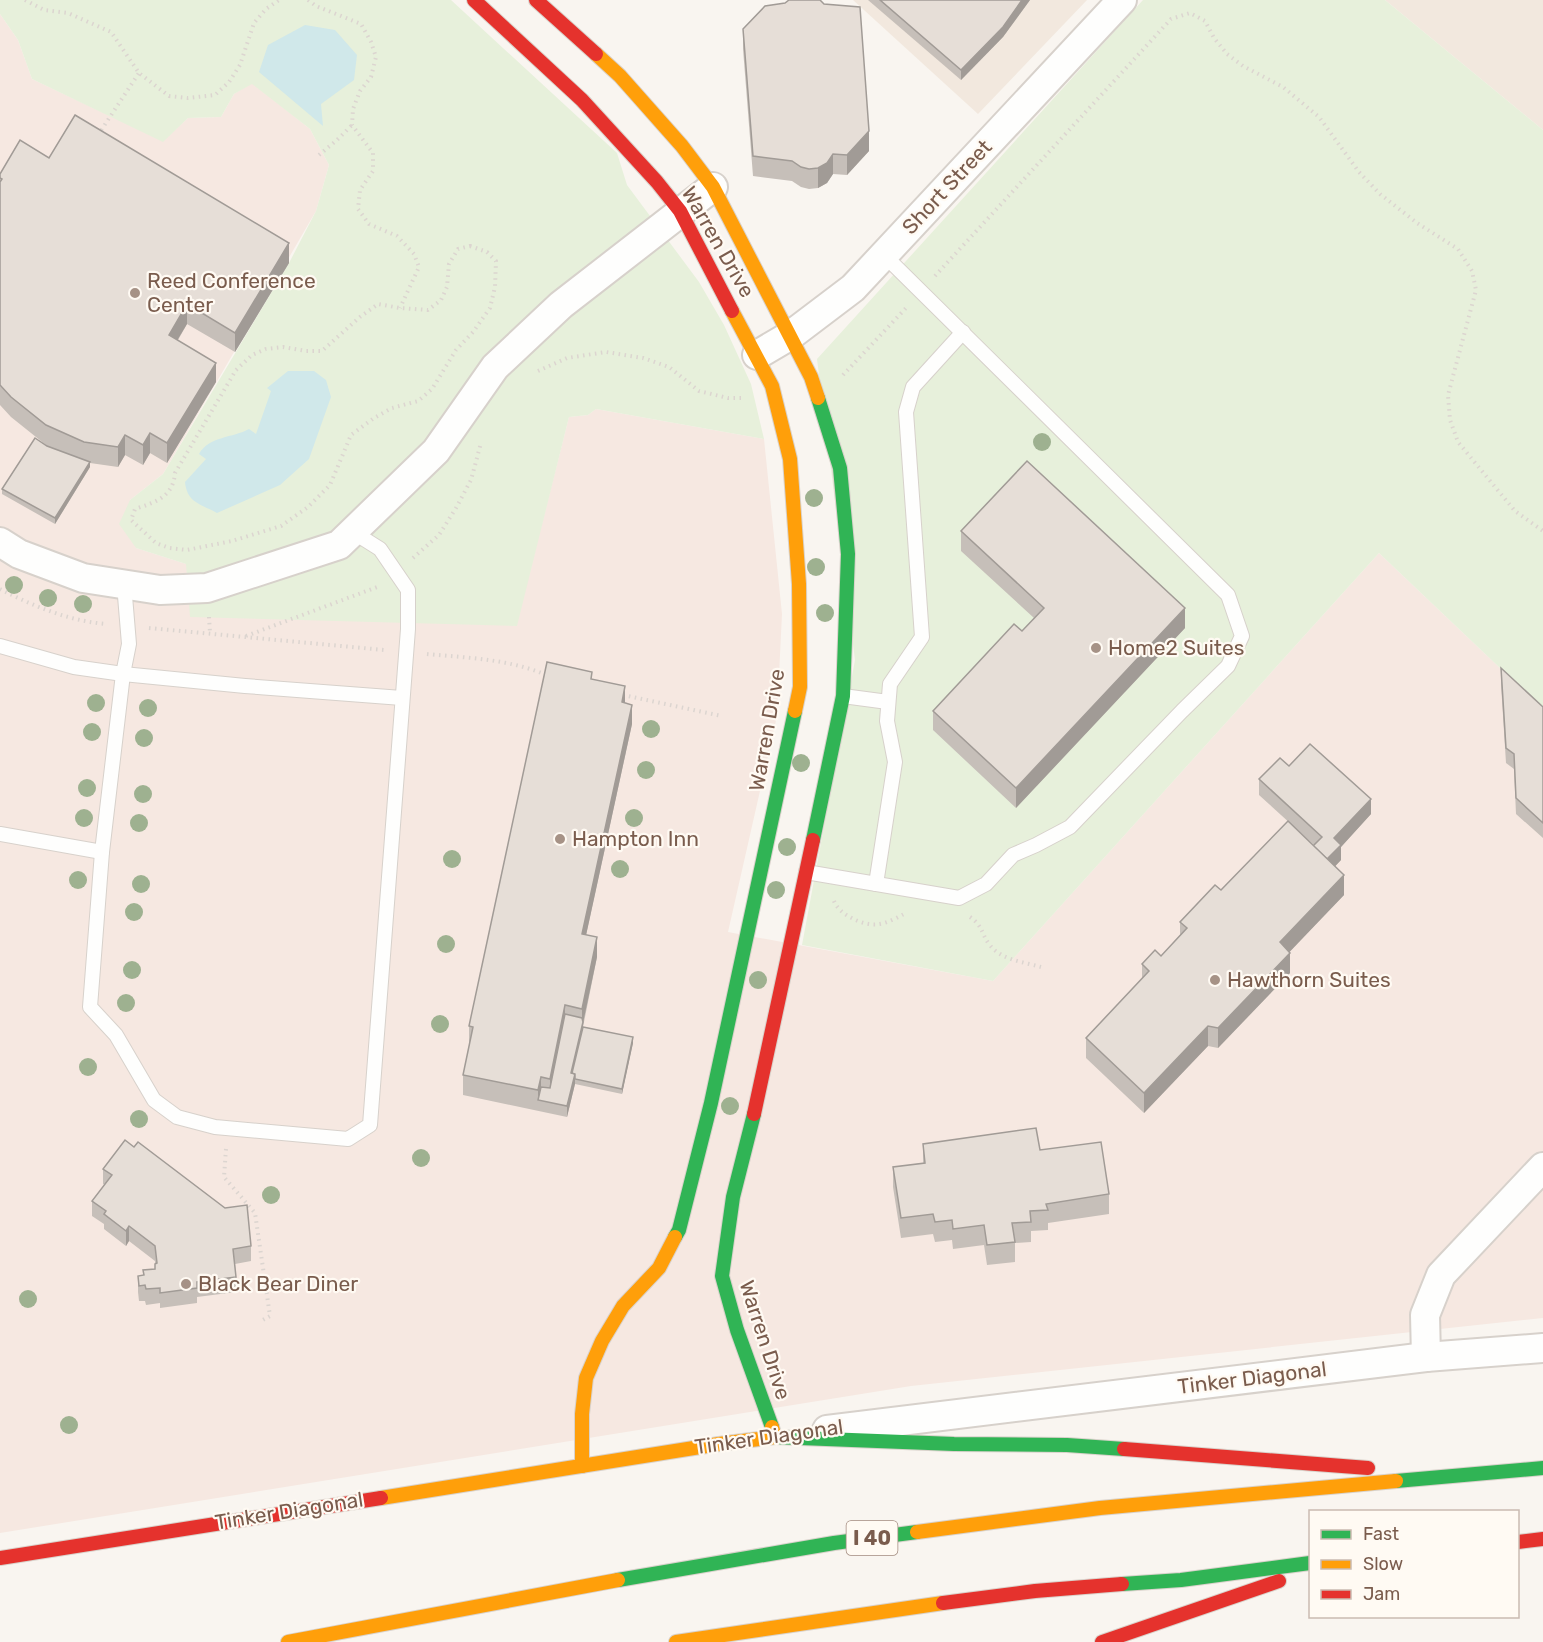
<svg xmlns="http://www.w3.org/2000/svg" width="1543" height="1642" font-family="Rubik,sans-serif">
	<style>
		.residential { fill: #f2e8de }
		.commercial { fill: #f6e8e1 }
		.green { fill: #e7f0db }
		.water { fill: #d0e8ea }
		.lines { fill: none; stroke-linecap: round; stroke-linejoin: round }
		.lane-casing { stroke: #d7d1cb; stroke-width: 16 }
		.street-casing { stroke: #d7d1cb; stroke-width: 32 }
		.fast-casing { stroke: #d9d2cb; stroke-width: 16 }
		.slow-casing { stroke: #d9d2cb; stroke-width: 16 }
		.jam-casing { stroke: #d9d2cb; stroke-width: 16 }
		.path { stroke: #dcd5d0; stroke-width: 4; stroke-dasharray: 1.5 4.5; stroke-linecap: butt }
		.lane { stroke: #fefefd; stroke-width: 14 }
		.street { stroke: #fefefd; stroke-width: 28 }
		.fast { stroke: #30b455; stroke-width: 14 }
		.slow { stroke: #ff9f0a; stroke-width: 14 }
		.jam { stroke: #e5322d; stroke-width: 14 }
		.tree { fill: #9eb190 }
		.wall { fill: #c6bfb9 }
		.shaded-wall { fill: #a19b96 }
		.building { fill: #e6ded7; stroke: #a19b96; stroke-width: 1.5 }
		.poi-dot { fill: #a69286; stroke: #fffaf3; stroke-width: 2 }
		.labels { text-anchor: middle; stroke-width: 4.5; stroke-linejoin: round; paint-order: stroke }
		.shield { fill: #fffaf3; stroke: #a28b7f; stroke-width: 1.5 }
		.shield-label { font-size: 20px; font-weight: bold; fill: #7a5c4d }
		.street-label { font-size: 21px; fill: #7a5c4d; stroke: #fffaf3 }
		.poi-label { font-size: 21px; fill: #7a5c4d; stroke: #fffaf3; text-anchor: start }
	</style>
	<rect width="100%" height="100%" fill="#f9f5f0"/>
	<!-- residential -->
	<g class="residential">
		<polygon points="853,0 1087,0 978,114"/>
		<polygon points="1385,0 1543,0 1543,130"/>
	</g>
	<!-- commercial -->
	<polygon class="commercial" points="0,14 18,40 32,79 163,141 188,118 221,117 234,94 252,83 310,129 329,165 316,211 163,474 130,500 136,548 186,564 516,626 569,417 588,415 596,409 764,439 782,614 777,716 728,932 993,981 1379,553 1543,709 1543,1318 911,1386 0,1533"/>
	<!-- green -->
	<g class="green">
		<polygon points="0,0 451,0 617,153 627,185 699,282 724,325 751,384 764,439 596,409 588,415 569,417 517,626 190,617 186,564 136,548 119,524 130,500 163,474 289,263 316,211 329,165 310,129 252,84 234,94 221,117 188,118 163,142 32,79 18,40 0,14"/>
		<polygon points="1143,0 1385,0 1543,130 1543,709 1379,553 993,981 802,945 855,660 817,359"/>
	</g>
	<!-- water -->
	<g class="water">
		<polygon points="305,25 335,30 357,55 354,80 321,104 323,126 259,72 268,45"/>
		<path d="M 288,371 L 314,371 L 326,380 L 331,397 L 309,459 L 280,485 L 217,513 C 201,504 187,503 185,482 L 206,459 L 199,454 C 209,436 233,438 249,429 L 256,434 L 271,391 L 267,388 Z"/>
	</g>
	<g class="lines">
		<!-- lane casing -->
		<g class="lane-casing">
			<g id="lane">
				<polyline points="124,584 129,644 123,674 102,852 90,1007 116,1035 154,1100 177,1117 215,1127 348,1139 370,1125 408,629 408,590 380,549 353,532"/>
				<polyline points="0,646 74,667 123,674 245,686 402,698"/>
				<polyline points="843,696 888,702"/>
				<polyline points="0,834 102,852"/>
				<polyline points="806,872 959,898 986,884 1013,855 1036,845 1070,827 1182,711 1228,666 1242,636 1228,595 884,255"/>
				<polyline points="876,884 895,762 887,721 890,684 922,637 906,412 913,387 963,332"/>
			</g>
		</g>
		<!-- street casing -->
		<g class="street-casing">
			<g id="street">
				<polyline points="757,355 791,335 853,288 1122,0"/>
				<polyline points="0,542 19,554 83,578 160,590 207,588 339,545 436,451 495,367 561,305 713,187"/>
				<polyline points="1426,1357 1425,1315 1441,1275 1543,1167"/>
				<polyline points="827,1430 1426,1357 1543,1348"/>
			</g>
		</g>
		<!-- fast casing -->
		<g class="fast-casing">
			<g id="fast">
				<polyline points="813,840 843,696 848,554 840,468 818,398"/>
				<polyline points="754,1114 733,1197 722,1276 737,1330 772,1427"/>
				<polyline points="675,1237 679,1230 711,1103 795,711"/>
				<polyline points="775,1437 954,1444 1067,1445 1124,1449"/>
				<polyline points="1396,1481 1543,1468"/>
				<polyline points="618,1580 834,1543 917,1532"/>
				<polyline points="1122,1584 1181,1580 1310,1563"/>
			</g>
		</g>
		<!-- slow casing -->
		<g class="slow-casing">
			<g id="slow">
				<polyline points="596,54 620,76 682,146 713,187 811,377 818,398"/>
				<polyline points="732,311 772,386 790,459 799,584 800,687 795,711"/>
				<polyline points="582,1466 582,1414 586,1378 602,1341 623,1306 659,1268 675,1237"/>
				<polyline points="381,1498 719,1444 775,1437 772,1427"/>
				<polyline points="917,1532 1100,1508 1396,1481"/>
				<polyline points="288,1642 618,1580"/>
				<polyline points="676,1642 943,1603"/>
			</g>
		</g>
		<!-- jam casing -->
		<g class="jam-casing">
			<g id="jam">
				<polyline points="474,0 582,100 657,182 680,211 732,311"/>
				<polyline points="536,0 596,54"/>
				<polyline points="754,1114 813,840"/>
				<polyline points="1124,1449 1368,1468"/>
				<polyline points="1518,1542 1543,1539"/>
				<polyline points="0,1558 381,1498"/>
				<polyline points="943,1603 1035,1591 1122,1584"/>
				<polyline points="1102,1642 1279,1581"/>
			</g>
		</g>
		<!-- path -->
		<g class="path">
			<polyline points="25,0 44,10 68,13 111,32 139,73 169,96 188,98 215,95 229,82 240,65 254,23 266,9 279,0"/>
			<polyline points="308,0 316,6 361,24 371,42 376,57 371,77 360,91 353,109 352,125 373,153 373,171 360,190 358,209 369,224 397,236 414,254 419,267 400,308"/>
			<polyline points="98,135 139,73"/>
			<polyline points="319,155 337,140 352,125"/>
			<path d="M 470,246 L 487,252 L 496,261 L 495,287 L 490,308 L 473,332 L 456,350 L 432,389 L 418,401 L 392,408 L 374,418 L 351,435 L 330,485 L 308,507 L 281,526 L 232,541 L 187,550 L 169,548 L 156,543 L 131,520 L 135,509 C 156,502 173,497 175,473 L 236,370 L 252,355 L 266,349 L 283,347 L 306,351 L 322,351 L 360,317 L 378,304 L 400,308 L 428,310 L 441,300 L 447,287 L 449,264 L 458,249 Z"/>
			<polyline points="935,276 1171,19 1190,13 1205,21 1214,38 1227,54 1243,66 1283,87 1319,117 1359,172 1380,194 1417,223 1458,249 1472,271 1476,290 1448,395 1450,420 1458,442 1486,476 1515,511 1543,531"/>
			<polyline points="538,371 567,358 606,352 643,358 669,367 699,391 728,398 741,398"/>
			<polyline points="843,375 906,308"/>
			<polyline points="413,558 439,535 456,508 471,480 481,443"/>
			<path d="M 0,589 C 33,606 69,621 106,624"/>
			<polyline points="209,617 210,633"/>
			<polyline points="149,628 384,650"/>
			<polyline points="246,636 380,586"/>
			<path d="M 427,654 C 469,658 510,659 549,676"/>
			<polyline points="623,695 722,716"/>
			<path d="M 834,901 C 839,915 865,927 879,924 C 888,923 898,917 906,913"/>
			<path d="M 970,917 C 983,926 981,933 989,944 C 1000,960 1024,962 1041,967"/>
			<polyline points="226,1149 224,1177 255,1213 270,1316 261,1321"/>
		</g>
		<!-- lane -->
		<use href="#lane" class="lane"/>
		<!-- street -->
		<use href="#street" class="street"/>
		<!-- fast -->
		<use href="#fast" class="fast"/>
		<!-- slow -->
		<use href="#slow" class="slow"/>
		<!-- jam -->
		<use href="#jam" class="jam"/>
	</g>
	<!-- trees -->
	<g class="tree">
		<circle cx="1042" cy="442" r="9"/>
		<circle cx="814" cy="498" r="9"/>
		<circle cx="816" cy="567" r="9"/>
		<circle cx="14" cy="585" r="9"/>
		<circle cx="48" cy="598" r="9"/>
		<circle cx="83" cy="604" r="9"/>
		<circle cx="825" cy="613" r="9"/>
		<circle cx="96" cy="703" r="9"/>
		<circle cx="148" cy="708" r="9"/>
		<circle cx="651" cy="729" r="9"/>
		<circle cx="92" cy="732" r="9"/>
		<circle cx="144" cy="738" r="9"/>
		<circle cx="801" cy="763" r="9"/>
		<circle cx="646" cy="770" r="9"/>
		<circle cx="87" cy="788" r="9"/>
		<circle cx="143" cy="794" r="9"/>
		<circle cx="84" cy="818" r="9"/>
		<circle cx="634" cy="818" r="9"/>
		<circle cx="139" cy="823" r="9"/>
		<circle cx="787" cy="847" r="9"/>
		<circle cx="452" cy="859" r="9"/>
		<circle cx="620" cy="869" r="9"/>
		<circle cx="78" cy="880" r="9"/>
		<circle cx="141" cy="884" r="9"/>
		<circle cx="776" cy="890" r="9"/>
		<circle cx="134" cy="912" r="9"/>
		<circle cx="446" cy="944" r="9"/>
		<circle cx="132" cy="970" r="9"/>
		<circle cx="758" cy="980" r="9"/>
		<circle cx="126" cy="1003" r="9"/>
		<circle cx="440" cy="1024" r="9"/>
		<circle cx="88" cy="1067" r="9"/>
		<circle cx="730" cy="1106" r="9"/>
		<circle cx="139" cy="1119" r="9"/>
		<circle cx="421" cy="1158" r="9"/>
		<circle cx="271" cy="1195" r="9"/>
		<circle cx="28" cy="1299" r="9"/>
		<circle cx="69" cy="1425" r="9"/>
	</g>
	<!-- wall -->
	<g class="wall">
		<polygon points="868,0 1030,0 1003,37 961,80"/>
		<polygon points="743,29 869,151 847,175 833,174 827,183 818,188 809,189 801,187 792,181 753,176 743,49"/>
		<polygon points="49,158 289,263 235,352 187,324 178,340 216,382 167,463 150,453 143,465 125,455 118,467 90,463 90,467 55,524 2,494 2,489 46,445 11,417 0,405 0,174"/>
		<polygon points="961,531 1185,628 1016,808 933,730 933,711 1022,631 1034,618 961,551"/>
		<polygon points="1501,668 1543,707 1543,838 1516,814 1514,769 1506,763 1501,684"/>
		<polygon points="592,679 625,703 632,724 586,935 597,957 583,1027 633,1043 622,1094 575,1084 567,1117 463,1095 463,1075 469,1046 469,1026"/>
		<polygon points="1289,766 1371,814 1341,847 1341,860 1335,866 1344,895 1289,952 1290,973 1218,1048 1208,1046 1144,1113 1086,1058 1086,1038 1142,979 1142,964 1161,956 1180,935 1180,922 1221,890 1314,845 1259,795 1259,779"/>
		<polygon points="923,1144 1040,1150 1109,1194 1109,1214 1048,1223 1048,1230 1031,1231 1031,1242 1015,1243 1015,1262 987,1265 984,1245 953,1249 952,1240 935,1242 933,1234 901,1238 893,1187 893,1167 923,1163"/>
		<polygon points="103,1169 251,1246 251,1261 235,1264 236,1277 236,1292 197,1297 197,1303 160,1308 160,1303 146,1305 145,1301 139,1301 138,1292 138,1276 143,1276 143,1270 155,1269 155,1261 129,1241 126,1246 104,1229 104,1224 92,1216 92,1201 105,1185 103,1184"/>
	</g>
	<!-- shaded-wall -->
	<g class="shaded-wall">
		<polygon points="1022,0 1030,0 1003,37 961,80 961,70"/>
		<polygon points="869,131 869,151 847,175 847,155"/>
		<polygon points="833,154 833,174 827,183 818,188 818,168"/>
		<polygon points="289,243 289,263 235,352 235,333"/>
		<polygon points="187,304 187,324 169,354 169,335"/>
		<polygon points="216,363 216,382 167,463 167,443"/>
		<polygon points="150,433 150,453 143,465 143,445"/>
		<polygon points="125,435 125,455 118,467 118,447"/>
		<polygon points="90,462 90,467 55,524 55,518"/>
		<polygon points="1185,608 1185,628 1016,808 1016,788"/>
		<polygon points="625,686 625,706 622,702"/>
		<polygon points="632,705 632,724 582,954 582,934"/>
		<polygon points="1371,799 1371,814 1341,847 1341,860 1325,877 1325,861 1334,838"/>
		<polygon points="1344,875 1344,895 1280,962 1280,942"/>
		<polygon points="597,937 597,957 583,1023 583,1032 572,1078 571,1073 582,1027 582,1009"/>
		<polygon points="1290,953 1290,973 1218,1048 1218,1028"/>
		<polygon points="565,1005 565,1025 550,1098 550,1079"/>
		<polygon points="1208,1026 1208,1046 1144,1113 1144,1093"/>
		<polygon points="633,1037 633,1043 622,1094 622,1089"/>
		<polygon points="575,1074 575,1084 567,1117 567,1106"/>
		<polygon points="541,1077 541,1097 538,1100 538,1090"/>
		<polygon points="129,1226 129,1241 126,1246 126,1231"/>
	</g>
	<!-- building -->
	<g class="building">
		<polygon points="789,0 820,0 824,4 860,7 869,131 847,155 833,154 827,163 818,168 809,169 801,167 792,161 753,156 743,29 765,6 785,3"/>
		<polygon points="880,0 1022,0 1003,27 961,70"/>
		<polygon points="75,115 289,243 235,333 187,304 169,335 216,363 167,443 150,433 143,445 125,435 118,447 84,442 46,425 11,397 0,385 0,182 2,179 0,178 0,174 20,140 49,158"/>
		<polygon points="35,438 47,446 90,462 55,518 2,489"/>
		<polygon points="1027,461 1185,608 1016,788 933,711 1014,624 1022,631 1044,608 961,531"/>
		<polygon points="547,662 592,672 591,679 625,686 622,702 632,705 582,934 597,937 582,1009 565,1005 550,1079 541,1077 538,1090 463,1075 473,1027 469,1026"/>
		<polygon points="1501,668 1543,707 1543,823 1516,798 1514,754 1506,748"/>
		<polygon points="1310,744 1371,799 1334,838 1341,845 1327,859 1313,846 1322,837 1259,779 1280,758 1289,766"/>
		<polygon points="1288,821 1344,875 1280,942 1290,953 1218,1028 1208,1026 1144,1093 1086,1038 1149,971 1142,964 1155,950 1161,956 1187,928 1180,922 1215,885 1221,890"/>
		<polygon points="565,1014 582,1018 583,1022 571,1073 575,1074 567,1106 538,1100 541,1087 550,1088"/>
		<polygon points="583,1027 633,1037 622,1089 575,1079 575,1074 572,1073"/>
		<polygon points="1036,1128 1040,1150 1101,1142 1109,1194 1046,1204 1048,1210 1030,1211 1031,1222 1012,1223 1015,1242 987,1245 984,1225 953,1229 952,1220 935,1222 933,1214 901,1218 893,1167 925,1163 923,1144"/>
		<polygon points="125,1140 134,1147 138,1142 225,1208 247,1205 251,1246 233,1249 236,1277 197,1282 197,1288 160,1293 160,1288 146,1289 145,1285 139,1286 138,1276 144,1275 143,1270 155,1269 155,1264 157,1263 155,1246 129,1226 126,1231 104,1214 106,1211 92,1201 112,1175 103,1169"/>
	</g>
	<!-- markers -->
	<g class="poi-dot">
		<circle cx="135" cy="293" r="6"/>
		<circle cx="1096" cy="648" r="6"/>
		<circle cx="560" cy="839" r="6"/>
		<circle cx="1215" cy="980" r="6"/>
		<circle cx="186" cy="1284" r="6"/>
	</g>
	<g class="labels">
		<!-- shield labels -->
		<rect class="shield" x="846.5" y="1521" width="51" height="34" rx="4.5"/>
		<g class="shield-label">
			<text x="872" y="1545">I 40</text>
		</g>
		<!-- street labels -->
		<g class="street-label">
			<text transform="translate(947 187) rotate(-47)" y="7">Short Street</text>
			<text transform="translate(718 242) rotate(60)" y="7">Warren Drive</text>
			<text transform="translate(767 730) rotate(-80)" y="7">Warren Drive</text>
			<text transform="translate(765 1340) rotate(72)" y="7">Warren Drive</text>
			<text transform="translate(1252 1378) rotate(-7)" y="7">Tinker Diagonal</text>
			<text transform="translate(769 1437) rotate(-8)" y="7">Tinker Diagonal</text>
			<text transform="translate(289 1511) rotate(-9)" y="7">Tinker Diagonal</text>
		</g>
		<!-- poi labels -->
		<g class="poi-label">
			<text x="147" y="288">Reed Conference<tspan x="147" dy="24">Center</tspan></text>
			<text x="1108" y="655">Home2 Suites</text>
			<text x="572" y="846">Hampton Inn</text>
			<text x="1227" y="987">Hawthorn Suites</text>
			<text x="198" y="1291">Black Bear Diner</text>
		</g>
	</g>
	<!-- legend -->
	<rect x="1309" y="1510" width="210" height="108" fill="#fffaf3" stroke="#cabbb1" stroke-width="1.5"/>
	<rect x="1321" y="1530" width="30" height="9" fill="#30b455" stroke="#cabbb1" stroke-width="1.5"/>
	<text x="1363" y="1540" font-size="18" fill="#7a5c4d">Fast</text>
	<rect x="1321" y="1560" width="30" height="9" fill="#ff9f0a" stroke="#cabbb1" stroke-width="1.5"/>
	<text x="1363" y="1570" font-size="18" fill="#7a5c4d">Slow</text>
	<rect x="1321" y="1590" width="30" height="9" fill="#e5322d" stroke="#cabbb1" stroke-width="1.5"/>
	<text x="1363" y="1600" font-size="18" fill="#7a5c4d">Jam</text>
</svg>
